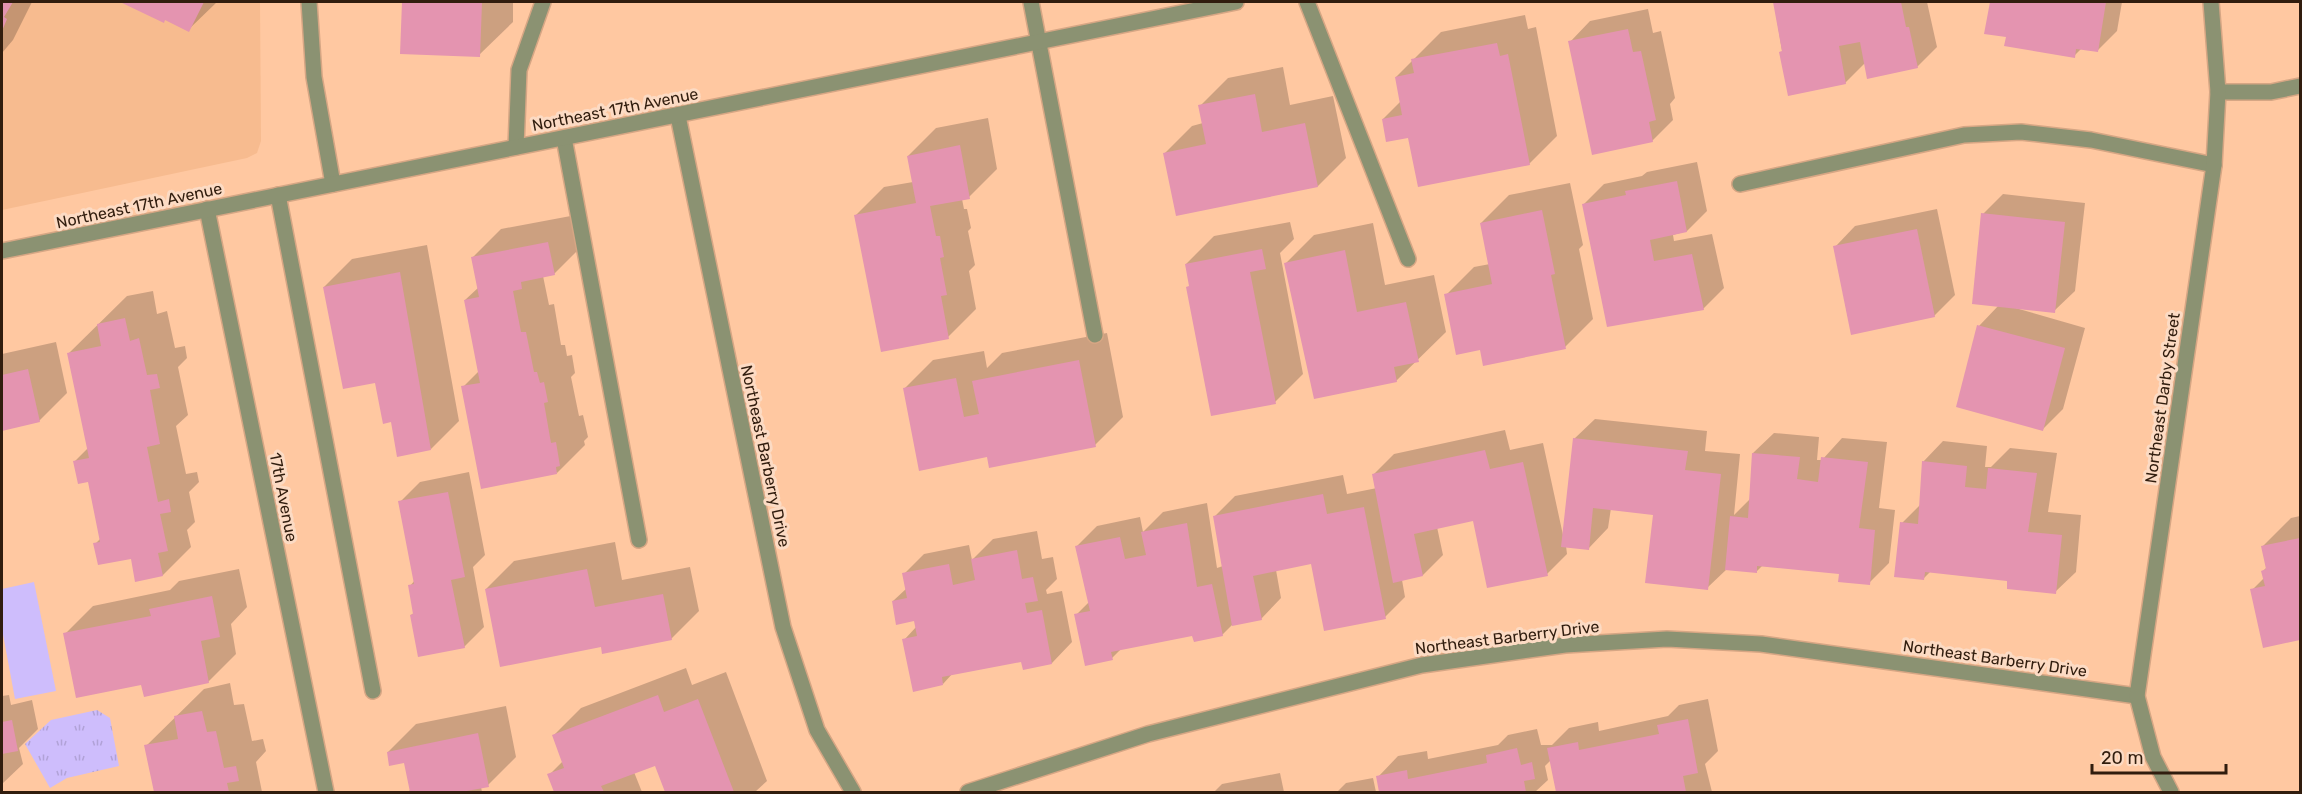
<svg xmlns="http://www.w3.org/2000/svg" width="2302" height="794" font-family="Rubik,sans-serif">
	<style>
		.built { fill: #f7bb8f }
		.grass { fill: #cebdfc }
		.park { fill: url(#park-tufts) }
		.shadow { fill: #0003 }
		.building { fill: #e494b0 }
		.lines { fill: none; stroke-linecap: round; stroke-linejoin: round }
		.minor-casing { stroke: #d6a684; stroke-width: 18 }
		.minor { stroke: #8b9272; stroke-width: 15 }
		.labels { text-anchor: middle; stroke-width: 6; stroke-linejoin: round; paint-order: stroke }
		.street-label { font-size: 16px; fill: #311d0e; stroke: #fcdbc4 }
	</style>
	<defs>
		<pattern id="park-tufts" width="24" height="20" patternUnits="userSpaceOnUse" patternTransform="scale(1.5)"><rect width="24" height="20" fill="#cebdfc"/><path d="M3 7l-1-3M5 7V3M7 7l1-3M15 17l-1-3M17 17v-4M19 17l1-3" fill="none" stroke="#b1a2d7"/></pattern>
	</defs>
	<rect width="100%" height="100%" fill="#ffc8a1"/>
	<!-- built -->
	<polygon class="built" points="2,2 260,2 261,141 257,153 247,158 2,210"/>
	<!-- grass -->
	<polygon class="grass" points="34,582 56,691 15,699 2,629 2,589"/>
	<!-- park -->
	<polygon class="park" points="97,710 110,718 119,766 67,778 50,788 25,744 51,720"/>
	<!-- shadow -->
	<g class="shadow">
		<polygon points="2,2 32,2 13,40 2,53"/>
		<polygon points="123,2 217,2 188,30 166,19 163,21"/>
		<polygon points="404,2 513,2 513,22 479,55 402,52"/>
		<polygon points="1774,2 1927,2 1937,47 1917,67 1865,63 1845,83 1789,94"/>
		<polygon points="1991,2 2122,2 2117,31 2097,51 2082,48 2074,56 2008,36 1986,33"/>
		<polygon points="1648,9 1653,33 1661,31 1675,98 1670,104 1673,120 1652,141 1570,42 1590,21"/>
		<polygon points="1525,15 1528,29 1536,27 1557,136 1529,164 1409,136 1383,119 1401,101 1396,77 1441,32"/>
		<polygon points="1283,67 1290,105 1333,96 1346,158 1318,186 1164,154 1192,126 1203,123 1200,106 1228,78"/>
		<polygon points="988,118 997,169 969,197 962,199 964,209 967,209 971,228 968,231 975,265 969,271 976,309 948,337 856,215 884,187 913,182 908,156 936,128"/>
		<polygon points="1697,162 1707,211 1687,231 1673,235 1674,241 1712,234 1724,288 1703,309 1583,205 1604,184 1642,176 1647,172"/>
		<polygon points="1570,183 1583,245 1579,249 1593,319 1565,347 1481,348 1446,295 1474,267 1490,264 1481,223 1509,195"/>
		<polygon points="2003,194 2085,203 2075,291 2054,311 2012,307 2085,328 2063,409 2043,429 1979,326 1999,305 1983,214"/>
		<polygon points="1937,209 1955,295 1934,316 1835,247 1855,226"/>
		<polygon points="576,215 582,246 554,274 543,276 549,305 554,304 561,345 565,345 567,356 572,355 575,373 571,377 579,416 583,415 588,437 584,441 585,445 557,473 463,387 479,371 465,300 479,287 473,257 501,229"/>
		<polygon points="1290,222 1294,239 1280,253 1303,374 1275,402 1190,285 1186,264 1214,236"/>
		<polygon points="1373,223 1385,285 1434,275 1446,332 1396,381 1286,263 1314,235"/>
		<polygon points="427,245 459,421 431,449 392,421 376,381 324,287 352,259"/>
		<polygon points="153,291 157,314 167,311 175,348 185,346 187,358 178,367 188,415 176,426 186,474 197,472 199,482 189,492 195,522 187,530 191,547 163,575 136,580 132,557 95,544 101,538 89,480 74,462 88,448 69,353 127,296"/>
		<polygon points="1107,333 1123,417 1095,445 988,456 905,388 933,360 984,351 987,368 1002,353"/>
		<polygon points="56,342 67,393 39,421 2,429 2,354"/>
		<polygon points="1595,419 1707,431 1705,451 1740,454 1734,515 1751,498 1753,453 1774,433 1819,437 1817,460 1822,460 1842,438 1887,442 1879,508 1895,510 1889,563 1869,583 1840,572 1763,565 1757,571 1727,569 1707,588 1655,514 1611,508 1608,528 1588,549 1566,546 1567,554 1547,574 1474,520 1437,527 1443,555 1423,575 1402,580 1405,597 1385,617 1312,563 1276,570 1281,598 1261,619 1232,625 1222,635 1193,634 1122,648 1112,658 1076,615 1089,602 1076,547 1097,526 1140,517 1143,532 1163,512 1207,503 1217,568 1223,566 1214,517 1235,496 1343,475 1347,494 1377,488 1374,474 1394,454 1505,430 1510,450 1543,443 1563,535 1574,439"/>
		<polygon points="1943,441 1987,446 1985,467 1991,467 2010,448 2057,453 2048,512 2081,515 2076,572 2055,592 2009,580 1931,571 1924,578 1902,523 1921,504 1923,462"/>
		<polygon points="469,472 485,555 473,567 484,627 464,647 411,615 415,612 410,586 415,580 400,502 420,482"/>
		<polygon points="2300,516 2300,638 2264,646 2252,590 2264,578 2263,571 2267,567 2263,546 2291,518"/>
		<polygon points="1037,531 1042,559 1053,557 1057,579 1046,590 1047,594 1062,591 1072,642 1052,663 1022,660 953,673 943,684 904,640 917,626 916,619 893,601 907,588 904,574 924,554 969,545 972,560 993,539"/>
		<polygon points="615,542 622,580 690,567 699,611 671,639 486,589 514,561"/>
		<polygon points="239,569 247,607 231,624 236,654 208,682 65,634 93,606 170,590 179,581"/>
		<polygon points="686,668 692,685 726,672 767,781 755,792 667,792 656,764 634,772 642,792 556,792 549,775 563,761 553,736 581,708"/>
		<polygon points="230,683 234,705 244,704 252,741 263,739 266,751 256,762 262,792 155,792 146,746 204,689"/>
		<polygon points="9,695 11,705 32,700 38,729 19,748 23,764 2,784 2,696"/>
		<polygon points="1708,699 1718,751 1705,764 1712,792 1558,792 1551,760 1545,766 1548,780 1535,792 1381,792 1378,777 1398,756 1427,751 1428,759 1498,745 1508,735 1537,729 1541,745 1552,745 1569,728 1598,722 1599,731 1668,716 1679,705"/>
		<polygon points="506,706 516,757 488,785 481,787 482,792 408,792 411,789 405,761 388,752 416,724"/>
		<polygon points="1280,773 1284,792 1214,792 1222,784"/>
		<polygon points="1373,778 1376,792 1337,792 1346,783"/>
	</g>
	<!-- building -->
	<g class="building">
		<polygon points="2,2 13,2 4,17 7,19 2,31"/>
		<polygon points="120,2 204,2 189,32 165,20 164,23"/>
		<polygon points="402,2 482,2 480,57 400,54"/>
		<polygon points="1773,2 1901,2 1906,27 1909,27 1918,68 1867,79 1860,42 1839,46 1846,84 1788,96 1779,52 1782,51"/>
		<polygon points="1990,2 2106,2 2098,52 2076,49 2075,58 2004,46 2006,37 1984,34"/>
		<polygon points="1628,29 1633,52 1641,51 1656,120 1649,122 1653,142 1592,155 1568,41"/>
		<polygon points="1497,43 1500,56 1508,54 1530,165 1418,187 1408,138 1386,142 1382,119 1402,115 1395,77 1414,73 1411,59"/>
		<polygon points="1255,94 1262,132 1305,123 1318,187 1176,216 1163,153 1206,144 1198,105"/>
		<polygon points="960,145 970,199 930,206 936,236 940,236 944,257 940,258 947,295 941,296 949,339 881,352 854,215 916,203 907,156"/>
		<polygon points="1677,181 1687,232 1650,240 1654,261 1692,254 1704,310 1607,327 1582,204 1626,195 1625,191"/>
		<polygon points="1542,210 1555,274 1551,275 1566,349 1483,366 1480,350 1456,355 1444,294 1492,284 1480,223"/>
		<polygon points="1981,213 2065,222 2055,313 1972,304"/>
		<polygon points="1917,229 1935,317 1851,335 1833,246"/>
		<polygon points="548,242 555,275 521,282 522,289 513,291 521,332 526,332 534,372 537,372 540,383 544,382 548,402 544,403 551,443 556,442 560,466 556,467 557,474 481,489 461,386 480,383 464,300 479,297 471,257"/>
		<polygon points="1262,249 1266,269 1250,272 1276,404 1211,416 1186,287 1189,286 1185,264"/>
		<polygon points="1345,250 1357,312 1406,302 1419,362 1394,367 1397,382 1314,399 1284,263"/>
		<polygon points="400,272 431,450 397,457 391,422 383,424 375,383 343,389 323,287"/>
		<polygon points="125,318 130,341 139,338 147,375 157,374 160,388 150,390 160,444 147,447 158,502 169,499 171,512 160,514 168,551 158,553 163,576 135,582 131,559 98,565 93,543 100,542 88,482 78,484 73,461 89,458 67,353 101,346 97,324"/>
		<polygon points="1977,325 2065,348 2043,431 1956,407"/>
		<polygon points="1079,360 1096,447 989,468 987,457 919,471 903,388 956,378 964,417 979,414 972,381"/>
		<polygon points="28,369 40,422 2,431 2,375"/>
		<polygon points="1573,438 1688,451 1685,470 1721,474 1708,590 1645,583 1653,515 1593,508 1589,550 1561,547"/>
		<polygon points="1485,450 1490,469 1523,462 1548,576 1487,588 1473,521 1414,534 1423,576 1393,583 1372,474"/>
		<polygon points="1752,453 1800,457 1797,479 1818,482 1821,457 1868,462 1859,528 1875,530 1870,585 1838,582 1839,574 1757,566 1757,573 1725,570 1730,516 1748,518"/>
		<polygon points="1922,461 1967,466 1965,487 1986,489 1988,468 2037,473 2028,532 2062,535 2056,594 2007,589 2007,581 1925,572 1924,580 1894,577 1900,522 1918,524"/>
		<polygon points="448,492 465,577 451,580 465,648 418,657 410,615 413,614 408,585 414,584 398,501"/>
		<polygon points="1323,494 1327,514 1364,507 1386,619 1324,631 1311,564 1253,576 1262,620 1232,626 1213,516"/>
		<polygon points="1187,523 1197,587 1212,584 1223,636 1194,642 1192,636 1111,652 1113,660 1085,666 1074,614 1090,611 1075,546 1120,537 1125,559 1146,555 1141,532"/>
		<polygon points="2300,538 2300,640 2263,648 2250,589 2265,586 2261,571 2266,569 2261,546"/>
		<polygon points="1017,550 1022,579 1033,577 1038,601 1025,603 1027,613 1042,610 1052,664 1023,670 1021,662 942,677 943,685 913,692 902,639 917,636 914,621 896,625 892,601 907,598 902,573 949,564 953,585 975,580 971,559"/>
		<polygon points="587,569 595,607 663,594 672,640 602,654 601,647 500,667 485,589"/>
		<polygon points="212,596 220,637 201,641 209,683 144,697 141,685 76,698 63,633 151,616 149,609"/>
		<polygon points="658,695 664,712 698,699 734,792 665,792 655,766 601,786 604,792 554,792 547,774 564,768 552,735"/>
		<polygon points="202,711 207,732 216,731 224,768 236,766 239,781 227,783 229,792 154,792 144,745 178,739 174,716"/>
		<polygon points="1688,719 1698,773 1683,776 1686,792 1556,792 1547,748 1578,742 1579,750 1659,734 1657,725"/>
		<polygon points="12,720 18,751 2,754 2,722"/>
		<polygon points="478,733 489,787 461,792 410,792 404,763 389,766 387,752"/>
		<polygon points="1517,748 1521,765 1532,762 1535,779 1524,781 1526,792 1379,792 1376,776 1407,770 1408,779 1487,763 1486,755"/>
	</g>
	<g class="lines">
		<!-- minor casing -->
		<g class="minor-casing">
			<g id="minor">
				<polyline points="309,2 314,77 333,184"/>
				<polyline points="1031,2 1095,335"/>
				<polyline points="1307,2 1408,259"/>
				<polyline points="2218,92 2271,92 2300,86"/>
				<polyline points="678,116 783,627 817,730 853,792"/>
				<polyline points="564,138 639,540"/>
				<polyline points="516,147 519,70 543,2"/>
				<polyline points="1740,184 1964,135 2021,132 2091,140 2214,165"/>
				<polyline points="278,195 373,691"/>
				<polyline points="207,209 326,792"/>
				<polyline points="2,251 1236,2"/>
				<polyline points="968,792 1148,734 1422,665 1565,645 1667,639 1761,644 2137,696"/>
				<polyline points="2171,792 2153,757 2137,696 2214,165 2218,92 2211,2"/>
			</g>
		</g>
		<!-- minor -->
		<use href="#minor" class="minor"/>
	</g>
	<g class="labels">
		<!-- street labels -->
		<g class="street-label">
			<text transform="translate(615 109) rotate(-11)" y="6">Northeast 17th Avenue</text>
			<text transform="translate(139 205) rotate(-12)" y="6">Northeast 17th Avenue</text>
			<text transform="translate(2162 398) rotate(-82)" y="6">Northeast Darby Street</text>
			<text transform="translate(766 456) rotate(78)" y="6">Northeast Barberry Drive</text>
			<text transform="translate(284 497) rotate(79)" y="6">17th Avenue</text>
			<text transform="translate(1507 637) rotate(-7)" y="6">Northeast Barberry Drive</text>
			<text transform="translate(1995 658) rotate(8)" y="6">Northeast Barberry Drive</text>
		</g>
	</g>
	<!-- border -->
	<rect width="2302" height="794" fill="none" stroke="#311d0e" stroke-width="6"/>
	<!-- scale -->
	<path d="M2092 764v9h134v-9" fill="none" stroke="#311d0e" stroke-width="3"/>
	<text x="2101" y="764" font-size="18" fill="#311d0e" stroke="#fcdbc4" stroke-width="4.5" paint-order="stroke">20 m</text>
</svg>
